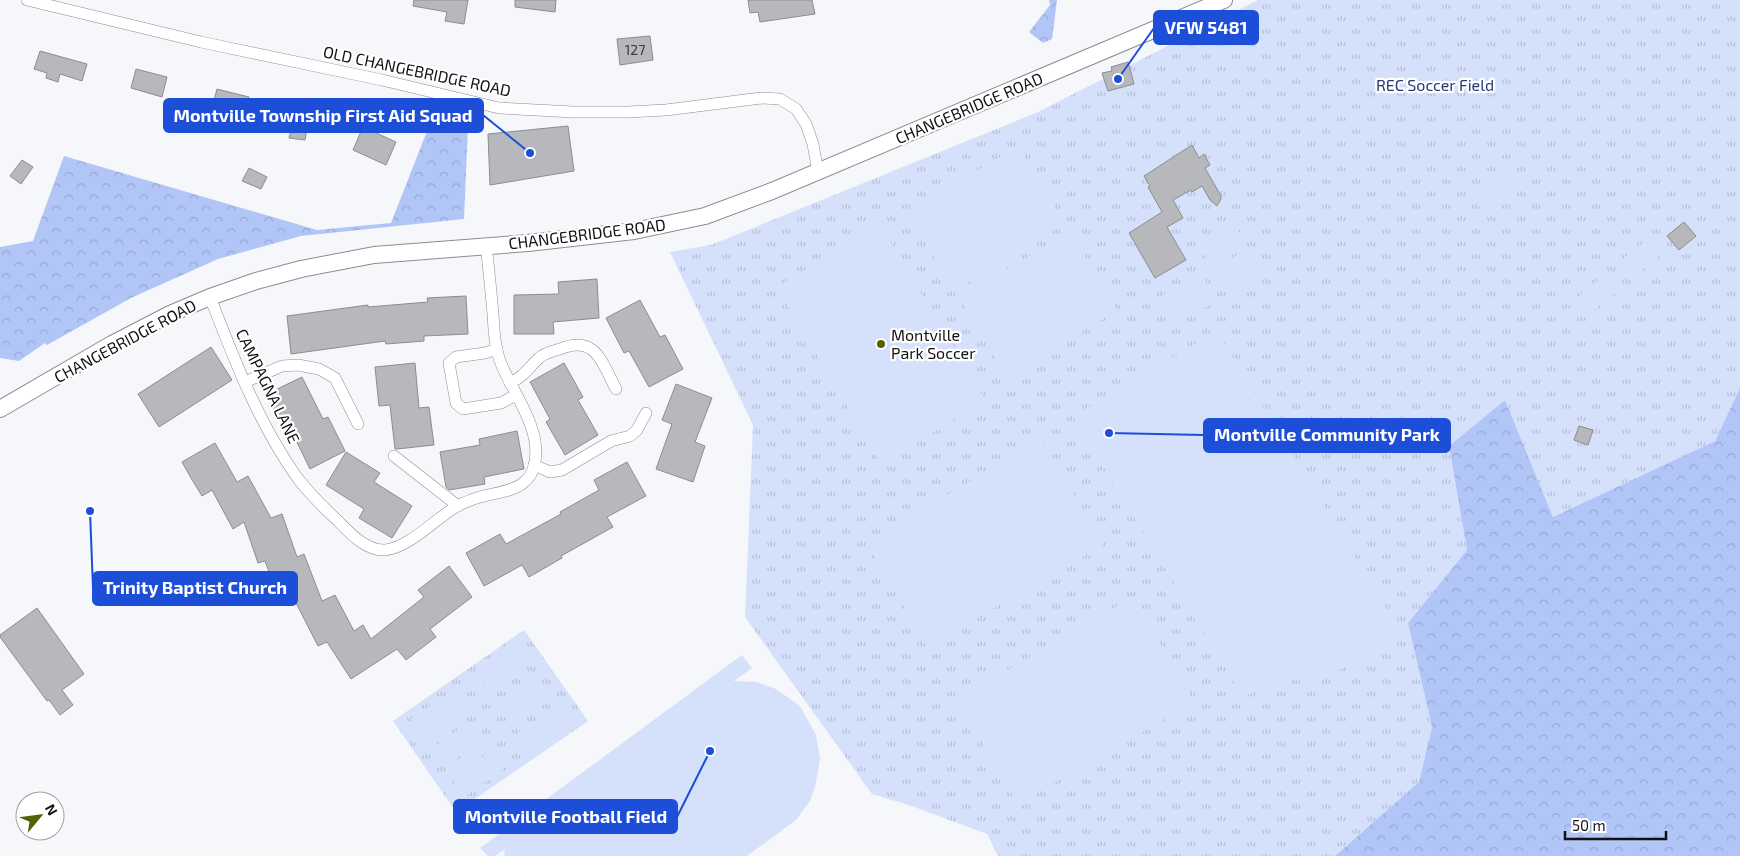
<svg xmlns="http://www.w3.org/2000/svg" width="1740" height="856" font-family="'Exo 2',sans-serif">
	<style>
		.grass { fill: url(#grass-tufts) }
		.forest { fill: url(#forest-crowns) }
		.garden { fill: #d5e0fb }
		.building { fill: #b6b8bb; stroke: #8c8d90 }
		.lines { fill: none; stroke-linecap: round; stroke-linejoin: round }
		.street-casing { stroke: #8c8d90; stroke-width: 12 }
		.secondary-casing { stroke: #8c8d90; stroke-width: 18 }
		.street { stroke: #fff; stroke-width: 11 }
		.secondary { stroke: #fff; stroke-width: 16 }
		.poi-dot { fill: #546102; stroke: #fff; stroke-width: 2 }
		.labels { text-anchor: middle; stroke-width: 4.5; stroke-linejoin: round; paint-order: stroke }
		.number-label { font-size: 14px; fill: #3b3c3d }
		.street-label { font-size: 16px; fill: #121213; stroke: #fff }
		.park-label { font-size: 16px; fill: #283a76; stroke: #fff }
		.poi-label { font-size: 16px; fill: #121213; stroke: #fff; text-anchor: start }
		.leader { fill: none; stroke: #1d4ed8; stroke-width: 2 }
		.callout-dot { fill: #1d4ed8; stroke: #fff; stroke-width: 2 }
		.callout { fill: #1d4ed8; stroke: #1d4ed8; stroke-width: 2 }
		.callout-label { font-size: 18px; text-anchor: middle; font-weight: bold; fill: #fff }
	</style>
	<defs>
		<pattern id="grass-tufts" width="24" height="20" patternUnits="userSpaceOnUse" patternTransform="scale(1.25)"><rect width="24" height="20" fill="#d5e0fb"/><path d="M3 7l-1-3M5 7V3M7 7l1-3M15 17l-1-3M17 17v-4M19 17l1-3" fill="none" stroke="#b6bfd6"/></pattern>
		<pattern id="forest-crowns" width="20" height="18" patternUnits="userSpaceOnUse" patternTransform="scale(1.25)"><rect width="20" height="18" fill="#b1c5f7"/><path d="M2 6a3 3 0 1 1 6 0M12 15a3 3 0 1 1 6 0" fill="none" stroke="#97a8d3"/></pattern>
	</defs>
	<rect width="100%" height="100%" fill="#f5f7fa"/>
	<!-- grass -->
	<g class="grass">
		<polygon points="1258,0 1740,0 1740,388 1715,441 1553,517 1505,400 1449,446 1467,550 1408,623 1432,727 1419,782 1335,856 998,856 987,834 909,805 872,794 745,617 753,425 670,252 711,245 1038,112"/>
		<polygon points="524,630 588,721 456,812 393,721"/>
	</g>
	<!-- forest -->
	<g class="forest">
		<polygon points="1049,0 1057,0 1052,39 1043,43 1029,32 1050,5"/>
		<polygon points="440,98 469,103 464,219 301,236 218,259 131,298 47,345 45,343 19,361 0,358 0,247 33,241 64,156 317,230 391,223"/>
		<polygon points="1740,388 1740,856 1335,856 1419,782 1432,727 1408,623 1467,550 1449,446 1505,400 1553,517 1715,441"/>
	</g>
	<!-- garden -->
	<g class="garden">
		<polygon points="1018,146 1065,224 954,291 907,212"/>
		<polygon points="1506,169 1517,189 1481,209 1469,189"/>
		<polygon points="1233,221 1247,246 1210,265 1197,240"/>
		<polygon points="880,224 986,401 880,463 777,287"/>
		<polygon points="1070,232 1117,310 1006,377 959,298"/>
		<polygon points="1648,240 1653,246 1623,270 1618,263"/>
		<polygon points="1249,249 1262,274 1226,293 1212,268"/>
		<polygon points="1655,250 1660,256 1631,279 1626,273"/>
		<polygon points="1610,271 1615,277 1585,300 1580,294"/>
		<polygon points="1201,273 1216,301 1171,326 1156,299"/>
		<polygon points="1618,281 1623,287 1594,310 1589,304"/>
		<polygon points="1217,331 1402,635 1311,686 1284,675 1243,698 1073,416"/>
		<polygon points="1042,439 1103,545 927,647 866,542"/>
		<polygon points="1133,597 1194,702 1018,804 957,699"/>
		<polygon points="517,647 529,665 490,692 477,674"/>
		<polygon points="742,655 752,668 734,681 756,682 776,689 800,706 816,735 820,758 816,783 810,801 796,820 747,856 504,856 505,849 495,856 488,856 480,848"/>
		<polygon points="537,676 549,694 510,722 497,703"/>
		<polygon points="451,692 463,710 424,738 411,719"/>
		<polygon points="557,706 570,724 530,751 517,733"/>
		<polygon points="471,721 483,740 444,767 431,749"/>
		<polygon points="491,751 504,769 464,797 451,778"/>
	</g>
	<!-- building -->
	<g class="building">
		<polygon points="414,0 468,0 464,24 445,21 447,12 413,6"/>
		<polygon points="515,0 556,0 555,12 515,7"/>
		<polygon points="748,0 812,0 815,14 760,22 758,12 750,13"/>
		<polygon points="650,36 653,60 620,65 617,39"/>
		<polygon points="40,51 87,64 82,81 60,74 58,82 46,78 47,73 34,69"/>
		<polygon points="1128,62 1134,84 1108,91 1102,73 1112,71 1111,67"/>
		<polygon points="136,69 167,77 162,97 131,88"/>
		<polygon points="217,89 249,97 243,116 212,108"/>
		<polygon points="295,101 311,103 305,140 289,138 291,130 285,130 287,118 292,119"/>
		<polygon points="568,126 574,171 490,185 488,134"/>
		<polygon points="363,127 396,142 386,165 353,150"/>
		<polygon points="1192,145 1199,158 1204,154 1210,165 1205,168 1221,196 1221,199 1217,206 1210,200 1202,186 1192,192 1191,190 1173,200 1183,218 1167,227 1186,260 1155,278 1129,233 1162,212 1148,187 1150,186 1144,176"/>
		<polygon points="22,160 33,167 21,184 10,176"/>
		<polygon points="249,168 267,177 261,189 242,181"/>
		<polygon points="1684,222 1696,236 1679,250 1667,236"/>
		<polygon points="597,279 599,318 553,322 554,334 514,334 514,295 559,294 558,282"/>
		<polygon points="466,296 468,334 424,336 424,341 386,344 385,341 291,354 287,316 368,305 368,307 428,302 427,298"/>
		<polygon points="640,300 660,337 665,335 683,369 649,387 629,351 624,353 606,318"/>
		<polygon points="211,347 232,380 159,427 138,394"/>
		<polygon points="415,363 419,408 429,407 434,445 397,449 395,449 390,405 379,406 375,367"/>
		<polygon points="564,363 583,397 578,400 598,435 565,455 546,422 550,419 530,382"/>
		<polygon points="302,377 323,419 328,417 345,451 310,469 289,426 284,429 267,394"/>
		<polygon points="676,384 712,398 695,442 705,446 693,482 656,469 672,424 662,420"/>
		<polygon points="1579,426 1593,430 1588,445 1574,440"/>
		<polygon points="517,431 524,469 484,477 485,484 449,490 446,487 440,452 480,445 479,439"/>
		<polygon points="215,443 237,482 248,476 271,518 282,514 297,557 304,554 322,601 335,595 354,631 363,625 371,639 424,597 418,590 449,566 472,597 430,629 436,637 406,660 397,649 351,679 327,642 318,646 294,599 281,604 265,561 258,563 244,522 233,529 212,490 202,496 191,478 182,462"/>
		<polygon points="346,452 380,473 374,482 412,506 392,538 359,518 364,509 326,485"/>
		<polygon points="627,462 646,496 607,517 613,527 561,556 562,558 529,577 522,565 484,586 466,553 500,534 506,544 561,514 560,512 599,490 594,480"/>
		<polygon points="37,608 84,674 62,690 73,705 60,715 49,700 47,701 0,637 0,635"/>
	</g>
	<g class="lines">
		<!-- street casing -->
		<g class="street-casing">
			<g id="street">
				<polyline points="27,0 201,42 382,80 499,108 573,112 628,112 666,110 761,98 780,99 796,109 806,124 813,144 818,172"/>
				<path d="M 210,297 C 234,359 259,425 299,480 C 311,495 324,508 338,521 C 350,533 366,551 385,550 C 409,548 437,517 459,505 C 466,502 472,499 480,497 C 493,493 512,492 523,483 C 530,478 534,469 535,461 C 541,429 514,394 502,366 C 495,350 494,332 493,314 C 491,292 489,269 486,246"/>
				<polyline points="497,349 485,353 456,357 449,363 456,403 463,409 501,403 516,395"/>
				<polyline points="245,382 282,366 298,365 319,369 335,378 358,424"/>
				<path d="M 510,383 C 526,375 527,369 539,358 C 544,353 553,351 560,349 C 596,334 602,363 616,389"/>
				<polyline points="394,456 458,506"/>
				<polyline points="534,465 550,472 562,470 611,441 630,436 637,430 646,413"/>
			</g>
		</g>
		<!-- secondary casing -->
		<g class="secondary-casing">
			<polyline id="secondary" points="0,409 112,344 170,314 210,297 256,281 301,269 374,255 528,243 634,231 705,216 772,191 1224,0"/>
		</g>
		<!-- street -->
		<use href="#street" class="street"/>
		<!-- secondary -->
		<use href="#secondary" class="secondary"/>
	</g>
	<!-- markers -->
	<circle class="poi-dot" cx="881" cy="344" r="5"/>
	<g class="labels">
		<!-- number labels -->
		<g class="number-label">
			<text x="635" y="55">127</text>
		</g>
		<!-- street labels -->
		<g class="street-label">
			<text transform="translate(417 71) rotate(12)" y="6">OLD CHANGEBRIDGE ROAD</text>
			<text transform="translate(969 108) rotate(-23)" y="6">CHANGEBRIDGE ROAD</text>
			<text transform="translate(587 234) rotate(-7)" y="6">CHANGEBRIDGE ROAD</text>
			<text transform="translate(125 341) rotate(-28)" y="6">CHANGEBRIDGE ROAD</text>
			<text transform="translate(268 386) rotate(64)" y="6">CAMPAGNA LANE</text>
		</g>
		<!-- park labels -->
		<g class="park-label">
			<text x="1435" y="91">REC Soccer Field</text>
		</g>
		<!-- poi labels -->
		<g class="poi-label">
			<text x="891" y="341">Montville<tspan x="891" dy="18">Park Soccer</tspan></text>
		</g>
	</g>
	<!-- callouts -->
	<path class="leader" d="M1118 79L1154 28M530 153L483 115M1109 433L1204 435M90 511L93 588M710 751L677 817"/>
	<g class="callout-dot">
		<circle cx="1118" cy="79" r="5"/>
		<circle cx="530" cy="153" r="5"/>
		<circle cx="1109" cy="433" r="5"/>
		<circle cx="90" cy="511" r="5"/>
		<circle cx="710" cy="751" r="5"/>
	</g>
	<g class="callout">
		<rect x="1154" y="11" width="104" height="33" rx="5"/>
		<rect x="164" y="99" width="319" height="33" rx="5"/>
		<rect x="1204" y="419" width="246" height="33" rx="5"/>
		<rect x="93" y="572" width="204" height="33" rx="5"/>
		<rect x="454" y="800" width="223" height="33" rx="5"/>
	</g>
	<g class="callout-label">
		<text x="1206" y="34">VFW 5481</text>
		<text x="323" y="122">Montville Township First Aid Squad</text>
		<text x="1327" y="441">Montville Community Park</text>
		<text x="195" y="594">Trinity Baptist Church</text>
		<text x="566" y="823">Montville Football Field</text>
	</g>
	<!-- north arrow -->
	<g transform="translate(40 816) rotate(61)"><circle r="24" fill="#ffffff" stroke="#a0a0a1"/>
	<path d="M0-4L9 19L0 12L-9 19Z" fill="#546102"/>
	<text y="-8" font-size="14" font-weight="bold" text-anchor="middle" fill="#121213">N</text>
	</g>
	<!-- scale -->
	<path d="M1565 831v8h101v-8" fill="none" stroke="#121213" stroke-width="2.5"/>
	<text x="1572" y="831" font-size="15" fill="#121213" stroke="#ffffff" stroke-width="4" paint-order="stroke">50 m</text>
</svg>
